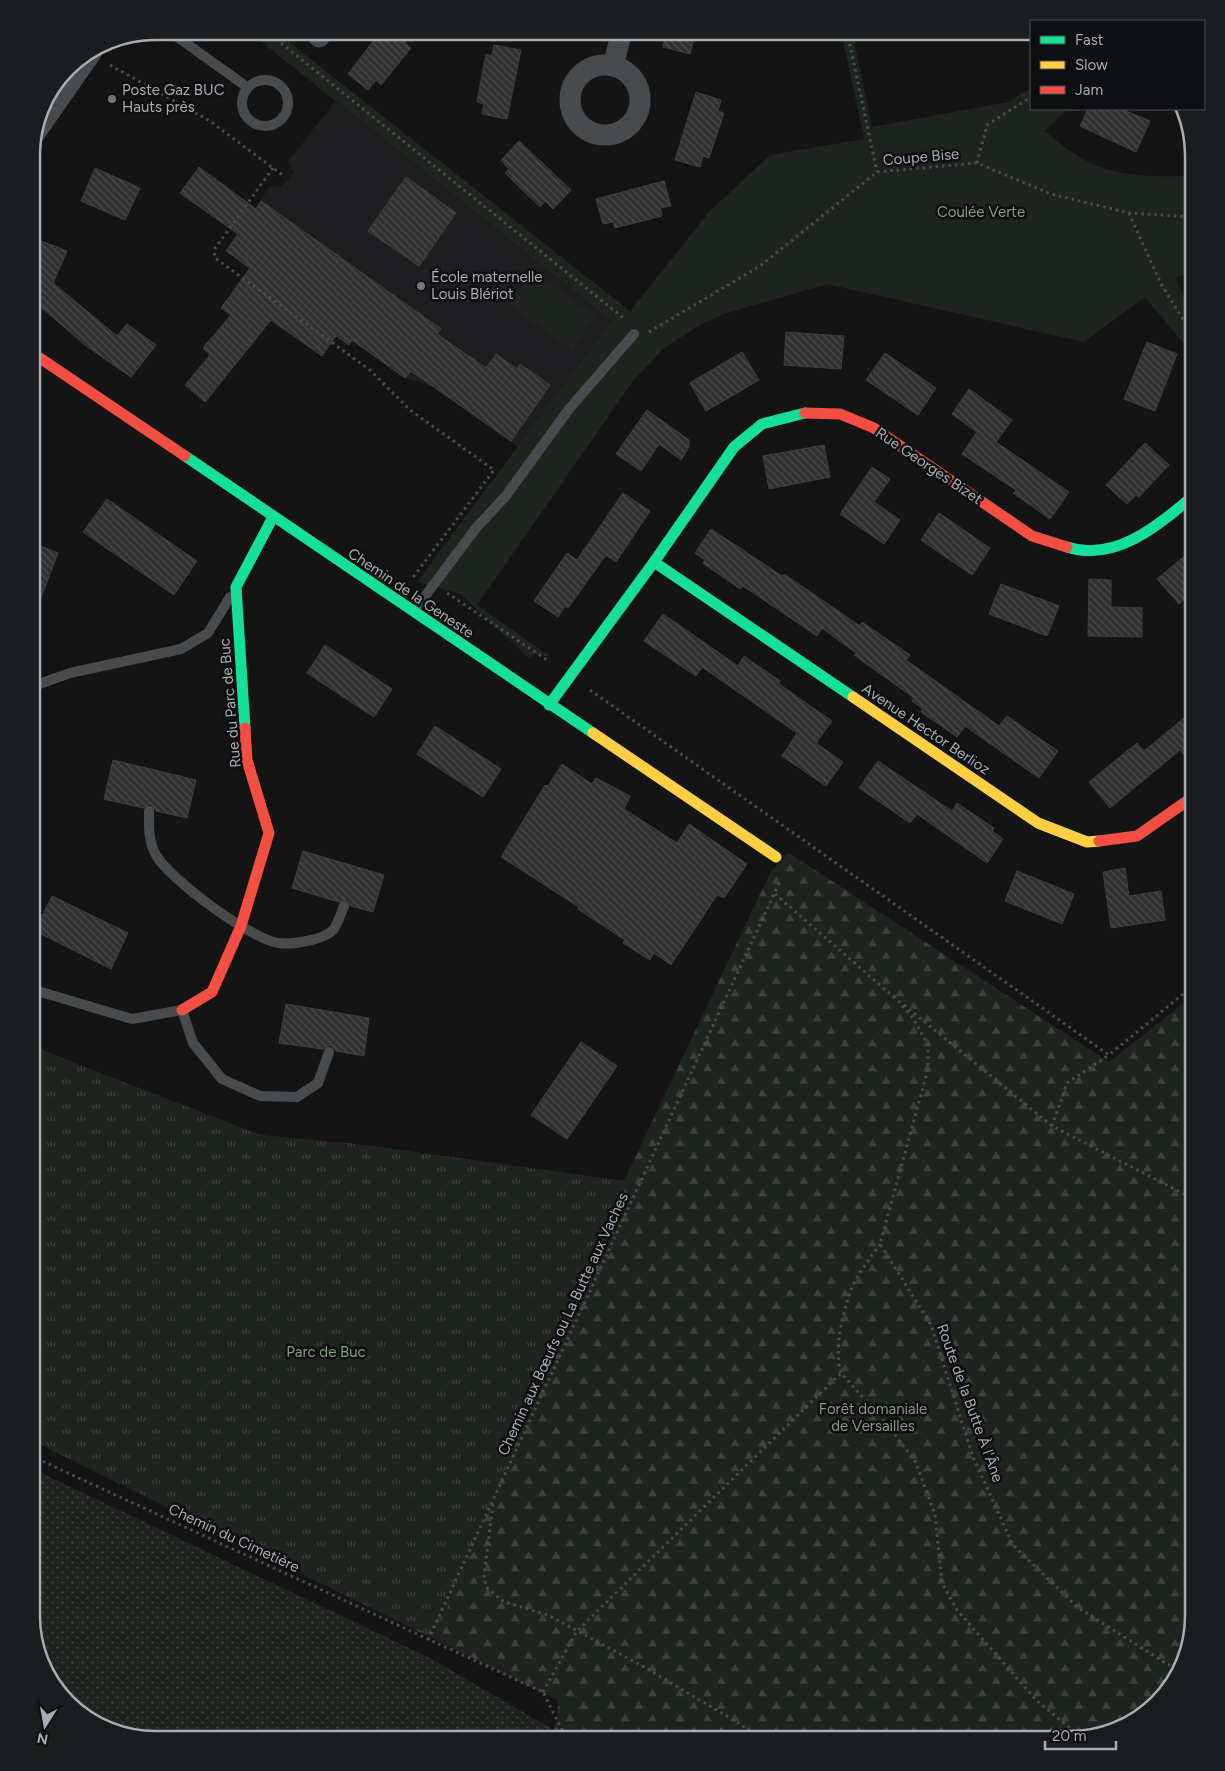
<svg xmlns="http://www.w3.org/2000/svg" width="1225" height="1771" font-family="Figtree,sans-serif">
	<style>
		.built { fill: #1e1e20 }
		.grass { fill: url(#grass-dots) }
		.forest { fill: url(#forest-firs) }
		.park { fill: url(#park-tufts) }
		.garden { fill: #1e241e }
		.building { fill: url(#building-back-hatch); stroke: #3d3f40 }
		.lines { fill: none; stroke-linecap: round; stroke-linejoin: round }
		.path { stroke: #4a4b4e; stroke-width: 3; stroke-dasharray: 2.5 4; stroke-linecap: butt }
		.lane { stroke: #484b4d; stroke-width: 10 }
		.street { stroke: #484b4d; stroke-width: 21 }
		.fast { stroke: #16e098; stroke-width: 11 }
		.slow { stroke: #ffcf43; stroke-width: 11 }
		.jam { stroke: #f24e42; stroke-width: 11 }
		.poi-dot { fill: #73777c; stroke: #0e0f10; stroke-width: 2 }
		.labels { text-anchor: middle; stroke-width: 5; stroke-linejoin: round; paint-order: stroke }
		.poi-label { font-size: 15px; fill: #a6adb4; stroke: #0e0f10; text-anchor: start }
		.street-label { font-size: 15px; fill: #a6adb4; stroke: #0e0f10 }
		.park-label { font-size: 15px; fill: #839d7f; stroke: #0e0f10 }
		.rim { fill: none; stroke: #a6adb4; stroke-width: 2.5 }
	</style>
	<defs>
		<pattern id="grass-dots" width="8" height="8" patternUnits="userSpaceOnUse" patternTransform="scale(1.25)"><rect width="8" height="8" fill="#1e241e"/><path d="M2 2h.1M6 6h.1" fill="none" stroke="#3c413c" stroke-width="1.8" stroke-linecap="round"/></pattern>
		<pattern id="forest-firs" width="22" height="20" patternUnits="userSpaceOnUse" patternTransform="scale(1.25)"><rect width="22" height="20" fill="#1e241e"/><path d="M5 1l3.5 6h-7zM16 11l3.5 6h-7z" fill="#3c413c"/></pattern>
		<pattern id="park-tufts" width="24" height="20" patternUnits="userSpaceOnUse" patternTransform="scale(1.25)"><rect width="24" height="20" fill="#1e241e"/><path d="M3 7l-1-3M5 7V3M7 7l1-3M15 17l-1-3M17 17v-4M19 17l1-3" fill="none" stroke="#3c413c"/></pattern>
		<pattern id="building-back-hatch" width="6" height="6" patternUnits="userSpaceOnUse" patternTransform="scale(1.25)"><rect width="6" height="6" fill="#303031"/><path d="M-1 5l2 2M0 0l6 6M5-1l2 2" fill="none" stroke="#4b4b4c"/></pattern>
	</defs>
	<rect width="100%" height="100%" fill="#141414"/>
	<!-- built -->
	<polygon class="built" points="335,101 611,321 518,447 433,387 405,378 226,251 270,186 281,187 294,172 288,162"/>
	<!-- grass -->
	<polygon class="grass" points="31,1468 430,1658 554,1730 559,1740 147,1740 93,1723 48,1678 31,1617"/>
	<!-- forest -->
	<polygon class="forest" points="789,853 1109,1062 1194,995 1194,1617 1177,1678 1132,1723 1071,1740 559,1740 554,1730 559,1701 31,1440 31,1046 260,1135 364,1145 624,1181 771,871"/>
	<!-- park -->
	<polygon class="park" points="31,1046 260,1135 364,1145 624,1181 435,1638 31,1440"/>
	<!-- garden -->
	<g class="garden">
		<path d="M 248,31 L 275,31 L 630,311 L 710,211 L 770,155 L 864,139 L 841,31 L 852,31 L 872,127 L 1008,102 L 1031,88 L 1031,109 L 1067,109 L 1045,131 C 1096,177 1129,177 1194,176 L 1194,271 L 1175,278 L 1194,317 L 1194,356 L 1145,297 L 1084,342 L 827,284 L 724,314 L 700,325 L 663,349 L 633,381 L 477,605 L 551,657 L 533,654 L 529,658 L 460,594 L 417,582 L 611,321 Z"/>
		<polygon points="534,272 596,316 572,350 509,305"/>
	</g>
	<!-- building -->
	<g class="building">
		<polygon points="381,31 414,31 405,43 411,48 381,85 376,80 368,90 348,74"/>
		<polygon points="667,31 696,31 690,54 663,47"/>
		<polygon points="494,45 521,50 507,119 482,114 484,104 477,102 486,54 492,56"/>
		<polygon points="696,92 721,100 718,111 724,113 709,158 703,156 700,167 675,160"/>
		<polygon points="1088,109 1121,109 1150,121 1136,152 1080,126"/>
		<polygon points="519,141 571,190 553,209 545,201 540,207 505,173 509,169 501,160"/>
		<polygon points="199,167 256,209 261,201 441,329 437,334 486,368 496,354 517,369 520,364 550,385 511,441 411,371 405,378 352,340 349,345 336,336 322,356 271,320 205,402 185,385 210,355 203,348 231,315 221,308 250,268 226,251 238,234 180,193"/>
		<polygon points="95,168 140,188 125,220 81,201"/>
		<polygon points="406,177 456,213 419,266 368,231"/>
		<polygon points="664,181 671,206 660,208 662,216 615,228 613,222 603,224 596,199"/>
		<polygon points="31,237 67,251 53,283 117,336 127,324 156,345 131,377 85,345 42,308 31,303"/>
		<polygon points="786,332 844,336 841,369 784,365"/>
		<polygon points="1147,342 1177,354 1155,411 1124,399"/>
		<polygon points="742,352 759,380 706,411 690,383"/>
		<polygon points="885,353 936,388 918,415 866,380"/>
		<polygon points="969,389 1012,420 996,442 1069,492 1050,519 1013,493 1016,490 962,454 977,432 952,414"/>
		<polygon points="647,410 689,440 689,447 681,460 659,444 641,471 616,454"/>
		<polygon points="1145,443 1169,465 1139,497 1136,495 1127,504 1106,485"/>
		<polygon points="824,445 830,477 769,489 763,456"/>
		<polygon points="872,467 890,479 874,502 900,520 884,544 840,514"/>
		<polygon points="623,493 650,511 616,562 606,555 568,608 565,606 558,617 534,601 567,553 577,560"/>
		<polygon points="107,499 197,561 174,595 83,532"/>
		<polygon points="939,513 990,548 972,575 921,540"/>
		<polygon points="711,529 782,576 784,574 860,626 862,622 910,655 906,660 999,726 1007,716 1058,751 1039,778 965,726 957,737 921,712 923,709 912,701 914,698 854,655 856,653 822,628 817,636 743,586 740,589 703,563 705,560 695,553"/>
		<polygon points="31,542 58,553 33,619 31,619"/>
		<polygon points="1194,548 1194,591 1179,604 1157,579"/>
		<polygon points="1089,579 1111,580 1111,607 1142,608 1142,637 1088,636"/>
		<polygon points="1001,584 1059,606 1047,636 989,614"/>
		<polygon points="663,614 738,666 744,656 780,681 779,684 832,721 816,743 843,762 826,786 782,756 797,733 702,667 696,676 644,641"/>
		<polygon points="325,645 392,689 374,717 307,673"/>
		<polygon points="1194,710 1194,767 1180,750 1110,808 1089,782 1137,743 1144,751"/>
		<polygon points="435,726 501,769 483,797 417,754"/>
		<polygon points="113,760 196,780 187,818 156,811 150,804 143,808 104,799"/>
		<polygon points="878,761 952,811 957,803 994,828 992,831 1003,839 987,863 917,814 910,823 859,788"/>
		<polygon points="562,764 592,784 596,778 630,796 624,809 677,843 689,824 747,864 724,898 717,895 671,965 654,953 650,960 623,943 625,940 578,909 579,907 501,857 545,785 548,786"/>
		<polygon points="303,851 384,875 373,912 351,906 346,900 339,902 292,888"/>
		<polygon points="1125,868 1129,896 1161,891 1165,920 1111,928 1103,872"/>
		<polygon points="1017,871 1074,894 1062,924 1005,901"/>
		<polygon points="52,896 128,933 111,969 35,931"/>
		<polygon points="286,1004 369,1018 364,1056 336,1051 331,1045 323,1049 279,1043"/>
		<polygon points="581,1042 617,1066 567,1139 531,1115"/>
	</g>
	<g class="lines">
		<!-- path -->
		<g class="path">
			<polyline points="266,31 626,320"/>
			<polyline points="847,31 877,172"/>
			<polyline points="110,65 210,121 285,177"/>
			<polyline points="977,163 987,125 1031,97"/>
			<polyline points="273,168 214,250 215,258 370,370 410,410 494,470 411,580"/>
			<polyline points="1129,213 1161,284 1194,337"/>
			<polyline points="649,332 760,266 877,172 977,163 1051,194 1129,213 1194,217"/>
			<polyline points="447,593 550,662"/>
			<polyline points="590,690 1109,1055 1194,985"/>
			<polyline points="775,894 895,998"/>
			<polyline points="894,996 913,1018 928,1045 928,1069 880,1244 931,1325 973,1457 1013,1545 1077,1607 1167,1664 1179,1670"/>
			<polyline points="904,1005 1052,1126 1194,1199"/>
			<polyline points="1052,1126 1067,1083 1109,1055"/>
			<path d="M 880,1244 C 870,1259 855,1276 850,1293 C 842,1316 834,1349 841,1373 L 884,1421 L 915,1461 L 935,1514 L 942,1583 L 957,1610 L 1037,1701 L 1081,1737"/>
			<polyline points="31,1456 543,1692 567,1740"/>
			<polyline points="493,1504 484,1576 486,1587 504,1602 548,1615 646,1668 740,1724 761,1740"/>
			<polyline points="428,1640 780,881"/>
			<polyline points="543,1692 577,1631 841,1373"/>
		</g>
		<!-- lane -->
		<g class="lane">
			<polyline points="169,31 247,87"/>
			<circle cx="265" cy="103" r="23"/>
			<polyline points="414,611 476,528 505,497 569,409 634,334"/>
			<polyline points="31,687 70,673 181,649 208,633 230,597"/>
			<path d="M 149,811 C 149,826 148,841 156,855 C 169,879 251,939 278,943 C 291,945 324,940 333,930 C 338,924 341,913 344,906"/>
			<polyline points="31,989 132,1019 182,1010 193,1043 222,1079 260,1096 297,1097 318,1083 329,1052"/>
		</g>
		<!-- street -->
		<g class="street">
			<polyline points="319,37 324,31"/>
			<circle cx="605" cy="100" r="35"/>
			<polyline points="613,66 622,31"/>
			<polyline points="35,133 93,50"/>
		</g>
		<!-- fast -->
		<g class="fast">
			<polyline points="185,456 593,733"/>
			<path d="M 1067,547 C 1116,563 1160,524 1194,495"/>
			<polyline points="654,562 853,697"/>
			<polyline points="549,705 654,562 734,447 762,424 805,413"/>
			<polyline points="245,728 236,587 273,517"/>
		</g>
		<!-- slow -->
		<g class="slow">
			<polyline points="853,697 1038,823 1087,842 1099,841"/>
			<polyline points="593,733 776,857"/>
		</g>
		<!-- jam -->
		<g class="jam">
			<polyline points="31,352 185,456"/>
			<polyline points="805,413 840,414 874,428 1032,536 1067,547"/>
			<polyline points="1099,841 1137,836 1194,796"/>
			<polyline points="182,1010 212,992 241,926 269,833 247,760 245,728"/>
		</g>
	</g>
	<!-- markers -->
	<g class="poi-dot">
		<circle cx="112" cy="99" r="5"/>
		<circle cx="421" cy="286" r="5"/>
	</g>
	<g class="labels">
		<!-- poi labels -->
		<g class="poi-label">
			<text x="122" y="95">Poste Gaz BUC<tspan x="122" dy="17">Hauts près</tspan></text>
			<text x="431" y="282">École maternelle<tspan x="431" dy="17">Louis Blériot</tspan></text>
		</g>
		<!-- street labels -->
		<g class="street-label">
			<text transform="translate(921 157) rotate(-5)" y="5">Coupe Bise</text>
			<text transform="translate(929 466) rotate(34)" y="5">Rue Georges Bizet</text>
			<text transform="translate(411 593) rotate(34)" y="5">Chemin de la Geneste</text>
			<text transform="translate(230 703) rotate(-95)" y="5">Rue du Parc de Buc</text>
			<text transform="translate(926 729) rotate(34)" y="5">Avenue Hector Berlioz</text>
			<text transform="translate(563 1324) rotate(-65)" y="5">Chemin aux Bœufs ou La Butte aux Vaches</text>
			<text transform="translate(970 1403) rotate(70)" y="5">Route de la Butte À l'Âne</text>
			<text transform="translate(234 1538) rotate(25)" y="5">Chemin du Cimetière</text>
		</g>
		<!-- park labels -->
		<g class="park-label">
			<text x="981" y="217">Coulée Verte</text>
			<text x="326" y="1357">Parc de Buc</text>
			<text x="873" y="1414">Forêt domaniale<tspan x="873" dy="17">de Versailles</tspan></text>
		</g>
	</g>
	<!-- crop -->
	<path d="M0 0H1225V1771H0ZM155 40H1070A115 115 0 0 1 1185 155V1616A115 115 0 0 1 1070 1731H155A115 115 0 0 1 40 1616V155A115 115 0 0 1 155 40Z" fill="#1a1c1d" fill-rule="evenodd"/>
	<path class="rim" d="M155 40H1070A115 115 0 0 1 1185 155V1616A115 115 0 0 1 1070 1731H155A115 115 0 0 1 40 1616V155A115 115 0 0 1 155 40Z"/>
	<!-- legend -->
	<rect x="1030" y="20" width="175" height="90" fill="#0e0f10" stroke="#4b4e52"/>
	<rect x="1040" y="36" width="25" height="8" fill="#16e098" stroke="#4b4e52"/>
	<text x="1075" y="45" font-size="15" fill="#a6adb4">Fast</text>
	<rect x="1040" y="61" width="25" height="8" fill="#ffcf43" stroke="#4b4e52"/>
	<text x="1075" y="70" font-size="15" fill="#a6adb4">Slow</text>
	<rect x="1040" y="86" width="25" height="8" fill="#f24e42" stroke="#4b4e52"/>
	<text x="1075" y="95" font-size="15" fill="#a6adb4">Jam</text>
	<!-- north arrow -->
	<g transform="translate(45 1726) rotate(191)" stroke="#0e0f10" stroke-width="4" paint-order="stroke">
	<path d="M0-4L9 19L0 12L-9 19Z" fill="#a6adb4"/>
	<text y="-8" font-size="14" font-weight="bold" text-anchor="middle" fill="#a6adb4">N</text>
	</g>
	<!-- scale -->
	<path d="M1045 1741v8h71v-8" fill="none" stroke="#a6adb4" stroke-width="2.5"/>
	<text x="1052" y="1741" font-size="15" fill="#a6adb4" stroke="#0e0f10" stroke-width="4" paint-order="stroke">20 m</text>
</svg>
